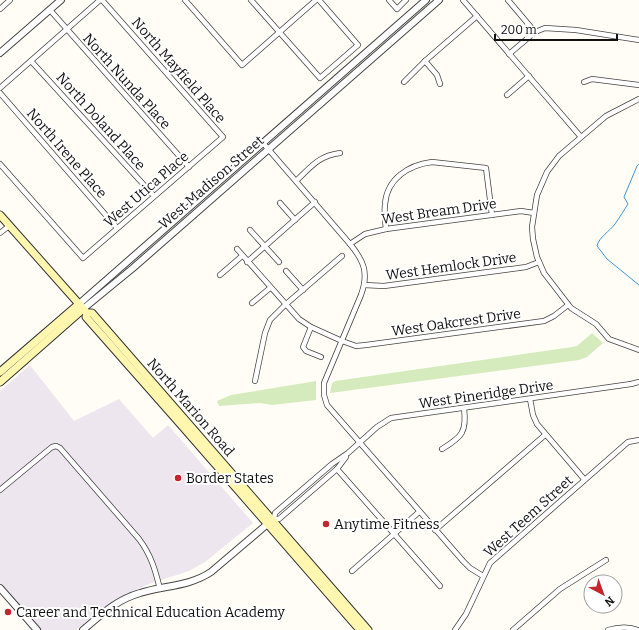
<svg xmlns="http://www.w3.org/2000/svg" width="639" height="630" font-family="Bitter,serif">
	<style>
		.industrial { fill: #eee6ef }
		.green { fill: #d5ebbd }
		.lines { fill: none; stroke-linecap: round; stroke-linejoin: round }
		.stream { stroke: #3f96cf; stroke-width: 1 }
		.minor-casing { stroke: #444; stroke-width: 6 }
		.tertiary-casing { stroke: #444; stroke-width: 8 }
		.secondary-casing { stroke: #333; stroke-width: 9 }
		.minor { stroke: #fff; stroke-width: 4.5 }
		.tertiary { stroke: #fff; stroke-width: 6 }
		.secondary { stroke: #fff6b0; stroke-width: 7 }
		.poi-dot { fill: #c4262e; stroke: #fff; stroke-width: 1.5 }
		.labels { text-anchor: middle; stroke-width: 4; stroke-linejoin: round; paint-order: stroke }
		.street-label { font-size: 14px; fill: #111; stroke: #fff }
		.poi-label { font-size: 14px; fill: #111; stroke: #fff; text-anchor: start }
	</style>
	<rect width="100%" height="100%" fill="#fffdf5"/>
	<!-- industrial -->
	<polygon class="industrial" points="30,365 74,421 119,399 153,438 168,425 253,523 205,562 189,571 149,584 120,597 100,610 76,630 41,630 0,582 0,391"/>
	<!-- green -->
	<g class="green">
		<polygon points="592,333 603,343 587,357 579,360 330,393 332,383 335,381 572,347 577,346"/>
		<polygon points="316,381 316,400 272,405 260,403 219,406 217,401 231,395"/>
	</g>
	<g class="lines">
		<!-- stream -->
		<path class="stream" d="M 639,164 L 637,166 L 624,197 L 628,204 C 624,210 620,217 615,224 C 610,231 599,237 597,246 L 607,259 L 639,285"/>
		<!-- minor casing -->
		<g class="minor-casing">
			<g id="minor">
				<polyline points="185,0 242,65 316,0"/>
				<polyline points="251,0 320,78 358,45 319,0"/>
				<polyline points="389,0 397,9 406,0"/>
				<polyline points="463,0 581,137"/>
				<polyline points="508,0 535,32"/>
				<polyline points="0,9 10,0"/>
				<polyline points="50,10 189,167"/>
				<polyline points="509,54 535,32 545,28 576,30 639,40"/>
				<polyline points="31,61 154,196"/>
				<polyline points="425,61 437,75 440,84"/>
				<polyline points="404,82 425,61 477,16"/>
				<polyline points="584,82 592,79 639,85"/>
				<polyline points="0,88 100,0"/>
				<polyline points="0,93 117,228"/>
				<polyline points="507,95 529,76"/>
				<polyline points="639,99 606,116 559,156 547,172 537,195 532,227 533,239 537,257 544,273 571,308 596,324 609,339 639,350"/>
				<path d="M 263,143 L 350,244 C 364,261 369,273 361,295 L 324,383 L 324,395 L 327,405 L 463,561 L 470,568 L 483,576"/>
				<polyline points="0,164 83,258 223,137 102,0"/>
				<path d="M 296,181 C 311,167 318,156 340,153"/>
				<polyline points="280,203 295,220"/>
				<path d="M 386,229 C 385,221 384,213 385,204 C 387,179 408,165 432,162 L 486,168 L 492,215"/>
				<polyline points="250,230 279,262"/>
				<polyline points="0,233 9,226"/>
				<polyline points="350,244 365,234 386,229 521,211 534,213"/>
				<polyline points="237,249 299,319 311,327 342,341 356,346 366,345 544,321 554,316 568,305"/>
				<polyline points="247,262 315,202"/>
				<polyline points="286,271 303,290"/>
				<polyline points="220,275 242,256"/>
				<polyline points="364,285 384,286 526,267 539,262"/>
				<polyline points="252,303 270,288"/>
				<polyline points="311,327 303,347 306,351 321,357"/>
				<polyline points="255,381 265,333 270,320 285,305 342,256"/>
				<polyline points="530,399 533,415 537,424 584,479"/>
				<path d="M 442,449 C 462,437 467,432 464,408"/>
				<polyline points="337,469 440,586"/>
				<path d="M 0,490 L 52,447 L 56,446 L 60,448 L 139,539 C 151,555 155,569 160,589"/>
				<polyline points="274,519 279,519 337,469 346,457"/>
				<polyline points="272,521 274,519 275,513 332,464 348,453 377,427 391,418 631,384 639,382"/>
				<polyline points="435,530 545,435"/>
				<polyline points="352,571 419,512"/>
				<polyline points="455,630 466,614 490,563 628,442 639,440"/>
				<polyline points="513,630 560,589 606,560"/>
				<path d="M 608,630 C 618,627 628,626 638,630"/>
			</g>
		</g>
		<!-- tertiary casing -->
		<g class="tertiary-casing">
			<g id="tertiary">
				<polyline points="0,53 61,0"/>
				<polyline points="79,304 426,0"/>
				<polyline points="83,309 133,268 439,0"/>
				<polyline points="0,588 37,630"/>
				<path d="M 83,630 C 102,614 116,600 140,593 C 165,585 188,587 211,572 L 271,521"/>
			</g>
		</g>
		<!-- secondary casing -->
		<g class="secondary-casing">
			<g id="secondary">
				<polyline points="0,215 87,313 92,313 368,630"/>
				<polyline points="87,313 86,317 183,427 360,630"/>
				<polyline points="0,372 79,304"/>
				<polyline points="0,382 83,309"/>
			</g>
		</g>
		<!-- minor -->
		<use href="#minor" class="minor"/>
		<!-- tertiary -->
		<use href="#tertiary" class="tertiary"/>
		<!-- secondary -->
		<use href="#secondary" class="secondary"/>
	</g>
	<!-- markers -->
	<g class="poi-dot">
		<circle cx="178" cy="478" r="4"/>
		<circle cx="326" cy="524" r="4"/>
		<circle cx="8" cy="612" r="4"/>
	</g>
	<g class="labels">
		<!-- street labels -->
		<g class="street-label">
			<text transform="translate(179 70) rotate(49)" y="5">North Mayfield Place</text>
			<text transform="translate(127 81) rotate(48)" y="5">North Nunda Place</text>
			<text transform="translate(101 121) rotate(48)" y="5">North Doland Place</text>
			<text transform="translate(67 153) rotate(49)" y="5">North Irene Place</text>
			<text transform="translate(211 182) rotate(-41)" y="5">West Madison Street</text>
			<text transform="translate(146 189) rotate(-41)" y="5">West Utica Place</text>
			<text transform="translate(439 211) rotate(-8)" y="5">West Bream Drive</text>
			<text transform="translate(451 266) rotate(-8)" y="5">West Hemlock Drive</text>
			<text transform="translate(456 322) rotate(-8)" y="5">West Oakcrest Drive</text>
			<text transform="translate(486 394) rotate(-8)" y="5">West Pineridge Drive</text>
			<text transform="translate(191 407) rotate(49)" y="5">North Marion Road</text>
			<text transform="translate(528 516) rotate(-42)" y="5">West Teem Street</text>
		</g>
		<!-- poi labels -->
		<g class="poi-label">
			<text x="186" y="483">Border States</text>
			<text x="334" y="529">Anytime Fitness</text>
			<text x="16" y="617">Career and Technical Education Academy</text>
		</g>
	</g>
	<!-- north arrow -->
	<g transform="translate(603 594) rotate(139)"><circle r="19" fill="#ffffff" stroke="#a0a0a0"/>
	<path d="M0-3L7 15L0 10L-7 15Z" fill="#c4262e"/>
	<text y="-6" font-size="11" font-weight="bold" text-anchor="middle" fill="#111111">N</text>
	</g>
	<!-- scale -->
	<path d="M495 34v6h122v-6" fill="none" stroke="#111111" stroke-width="2"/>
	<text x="501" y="34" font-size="12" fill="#111111" stroke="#ffffff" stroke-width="3" paint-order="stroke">200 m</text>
</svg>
